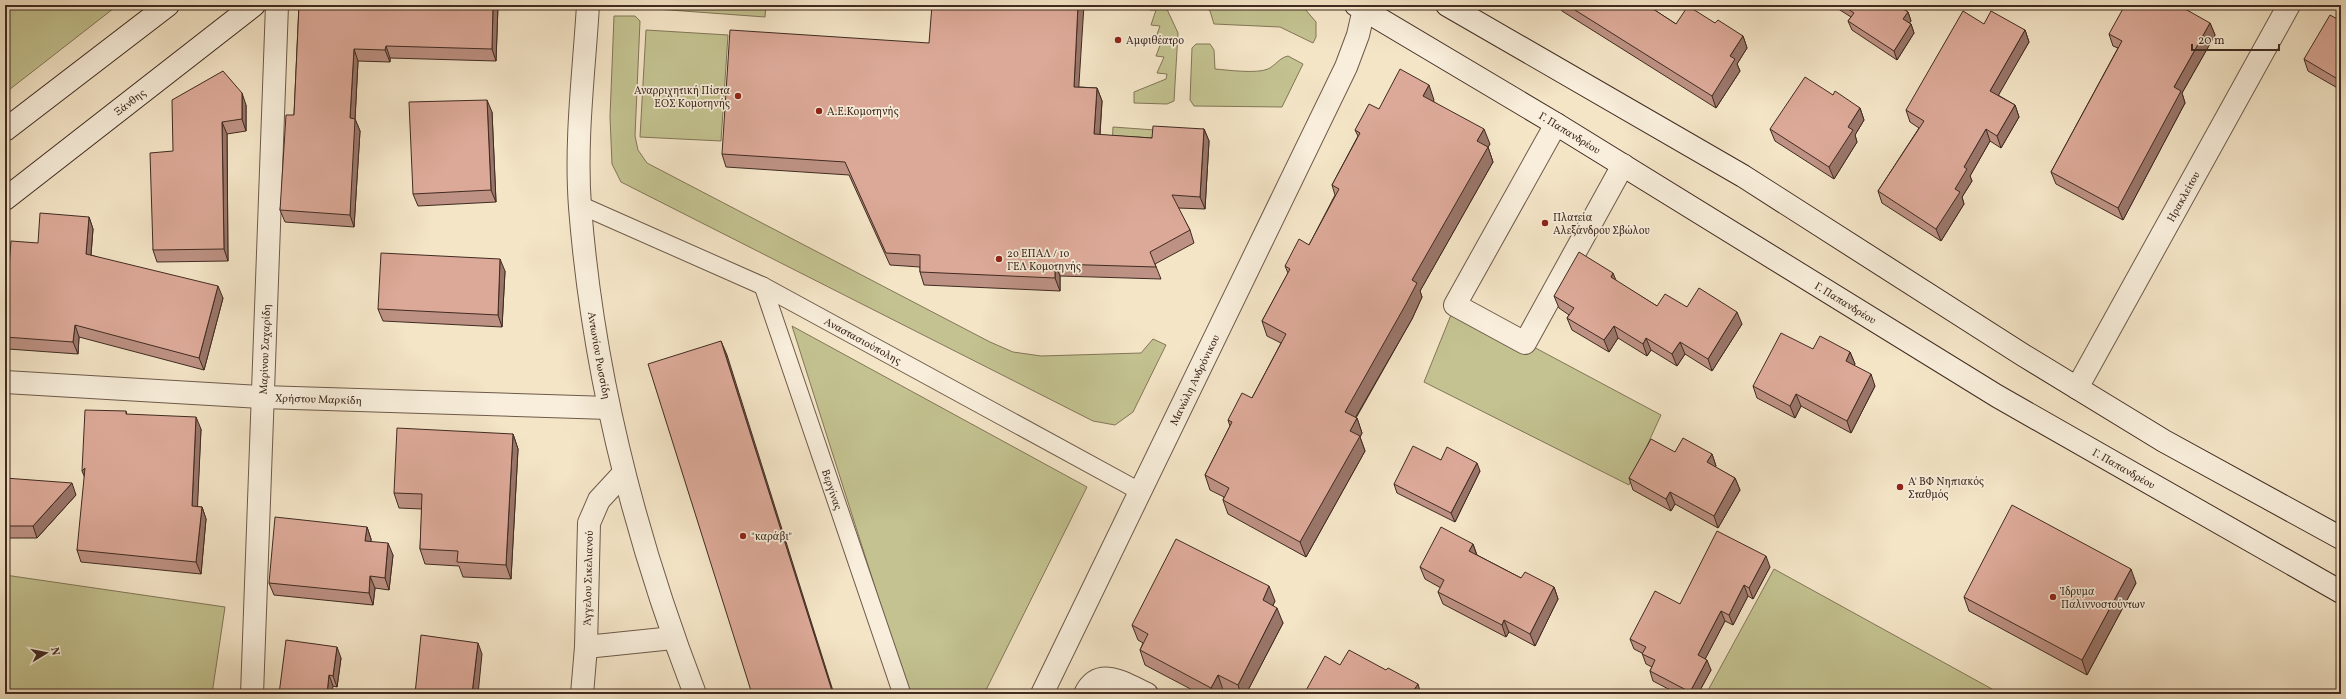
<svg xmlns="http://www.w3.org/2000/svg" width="2346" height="699" font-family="Vollkorn,serif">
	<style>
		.green { fill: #c3c290; stroke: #827658 }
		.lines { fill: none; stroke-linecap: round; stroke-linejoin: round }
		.pedestrian-casing { stroke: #6d5a4a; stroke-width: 19 }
		.minor-casing { stroke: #6d5a4a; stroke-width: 24 }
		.tertiary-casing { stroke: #6d5a4a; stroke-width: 24 }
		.secondary-casing { stroke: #402b21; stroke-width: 24 }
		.pedestrian { stroke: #f8eedb; stroke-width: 17 }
		.minor { stroke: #f8eedb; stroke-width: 22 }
		.tertiary { stroke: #f8eedb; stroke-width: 22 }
		.secondary { stroke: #f8eedb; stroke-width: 22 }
		.wall { fill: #bd9183; stroke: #402b21 }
		.shaded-wall { fill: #9a766a; stroke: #402b21 }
		.building { fill: #dca998; stroke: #402b21 }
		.poi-dot { fill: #8f2418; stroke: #f8eedb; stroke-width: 1.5 }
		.labels { text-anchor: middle; stroke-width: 3.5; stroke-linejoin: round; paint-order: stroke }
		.poi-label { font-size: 11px; fill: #402b21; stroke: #f8eedb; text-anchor: start }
		.street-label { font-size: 11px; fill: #402b21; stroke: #f8eedb }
	</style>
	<rect width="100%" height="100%" fill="#f4e5c7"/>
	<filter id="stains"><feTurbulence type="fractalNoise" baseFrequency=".005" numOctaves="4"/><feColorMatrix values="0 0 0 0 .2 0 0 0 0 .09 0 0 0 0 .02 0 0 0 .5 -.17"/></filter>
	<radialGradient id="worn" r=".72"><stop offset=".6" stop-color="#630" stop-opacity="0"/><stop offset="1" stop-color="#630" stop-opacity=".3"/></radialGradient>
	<!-- green -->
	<g class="green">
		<polygon points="5,5 118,5 5,93"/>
		<polygon points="630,5 766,5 765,17 629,7"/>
		<polygon points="1148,5 1165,5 1178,33 1174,101 1167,104 1134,103 1134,92 1166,79 1167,74 1157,73 1164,57 1156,56 1162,40 1155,40 1160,26 1151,25 1156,10 1150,10"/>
		<polygon points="1203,5 1298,5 1305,9 1316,22 1316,37 1313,43 1280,27 1214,24 1210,11"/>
		<polygon points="614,16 635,16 640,21 635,136 638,150 647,163 990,342 1013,352 1041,356 1141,353 1153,339 1166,345 1133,412 1115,425 1093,421 621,182 612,164 610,117"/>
		<polygon points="646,30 728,35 721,141 640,137"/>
		<path d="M 1196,44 L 1210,44 L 1214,50 L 1215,69 C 1228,70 1256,74 1268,69 C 1276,65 1279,58 1288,56 L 1303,64 L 1282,107 L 1194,106 L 1190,100 L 1192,48 Z"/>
		<polygon points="1113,127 1155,130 1158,139 1112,148"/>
		<polygon points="1455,305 1661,415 1629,485 1424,382"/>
		<polygon points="792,326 1087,487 984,694 909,694"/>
		<polygon points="1774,569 2001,694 1706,694"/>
		<polygon points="5,575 225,607 212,694 5,694"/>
	</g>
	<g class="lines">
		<!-- pedestrian casing -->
		<g class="pedestrian-casing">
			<g id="pedestrian">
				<path id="s1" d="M 580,205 L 763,286 L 1139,491"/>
				<path id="s2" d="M 763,286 L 902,694"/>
			</g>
		</g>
		<!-- minor casing -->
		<g class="minor-casing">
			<g id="minor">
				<polyline points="1556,124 1455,305 1525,343 1623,165"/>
				<path id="s3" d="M 5,382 L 262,397 L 609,408"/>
				<path id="s4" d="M 2077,388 L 2289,5"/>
				<polyline points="586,647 673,638"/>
				<path id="s5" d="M 252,694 L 277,5"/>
				<path id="s6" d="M 582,694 L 586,647 L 589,523 L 599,500 L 623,474"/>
				<path d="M 1085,694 C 1099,665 1125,684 1147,694"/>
			</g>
		</g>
		<!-- tertiary casing -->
		<g class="tertiary-casing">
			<g id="tertiary">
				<path id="s7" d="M 588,5 C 584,72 575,140 580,207 C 593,374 635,538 695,694"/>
				<path id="s8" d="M 1042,694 L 1346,67 L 1358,35 L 1364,9"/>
			</g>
		</g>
		<!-- secondary casing -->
		<g class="secondary-casing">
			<g id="secondary">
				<path id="s9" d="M 1356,5 L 1556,124 L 1997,396 L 2341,592"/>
				<polyline points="1447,5 1743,176 2023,355 2164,441 2341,538"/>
				<polyline points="5,130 168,5"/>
				<path id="s10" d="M 5,199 L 254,5"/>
			</g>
		</g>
		<!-- pedestrian -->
		<use href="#pedestrian" class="pedestrian"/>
		<!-- minor -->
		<use href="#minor" class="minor"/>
		<!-- tertiary -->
		<use href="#tertiary" class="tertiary"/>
		<!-- secondary -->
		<use href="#secondary" class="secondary"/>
	</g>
	<!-- wall -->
	<g class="wall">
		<polygon points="299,5 413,8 413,5 498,5 496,61 390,58 390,62 358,61 355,119 360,131 354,227 285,222 280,210 294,115"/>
		<polygon points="1560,5 1647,5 1676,24 1715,23 1743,36 1747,48 1737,64 1740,71 1716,108 1562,11"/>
		<polygon points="1832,5 1897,5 1908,12 1911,21 1909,23 1911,24 1914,33 1897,60 1852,30 1848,21 1851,17"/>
		<polygon points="2341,21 2341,90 2308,71 2304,59"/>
		<polygon points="2210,23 2215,35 2182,93 2185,103 2123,220 2056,184 2051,172 2118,48 2113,46 2109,34"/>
		<polygon points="1984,24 2025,30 2029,42 1998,95 2015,105 2019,117 2001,148 1990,141 1970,176 1972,181 1962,197 1964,204 1941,241 1882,203 1878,191 1919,128 1910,122 1906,110"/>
		<polygon points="929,43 1079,87 1097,88 1102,101 1100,135 1152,138 1204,129 1209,141 1205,209 1178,208 1190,230 1194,243 1155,264 1161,279 1060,276 1060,291 924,285 920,272 920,267 890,265 849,175 726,167 722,154"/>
		<polygon points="1833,95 1860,108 1864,120 1855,135 1857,142 1834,179 1775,141 1770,129"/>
		<polygon points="1434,100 1433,101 1490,144 1488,147 1493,162 1420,291 1422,297 1412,319 1356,418 1357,418 1362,433 1360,437 1365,451 1306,557 1228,514 1223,500 1224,497 1210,490 1205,475 1230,426 1228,420 1252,398 1281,343 1267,336 1262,321 1288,273 1285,266 1309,245 1335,195 1332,185 1358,136 1355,130 1379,109"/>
		<polygon points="246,105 246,131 227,134 228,261 157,262 153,250 173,151"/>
		<polygon points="492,112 496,202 418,206 413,194"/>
		<polygon points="89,217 93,229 91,255 223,298 204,370 79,337 78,354 8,349 5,339 5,337 38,243"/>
		<polygon points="505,271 502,327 383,321 378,309"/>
		<polygon points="1616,281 1657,306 1687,307 1742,324 1712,371 1685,354 1677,366 1651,350 1647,356 1618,338 1609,352 1572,330 1567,318 1569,315 1559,308 1554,296"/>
		<polygon points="1813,349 1850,352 1855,364 1854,365 1875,386 1851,433 1801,406 1795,418 1757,398 1753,386"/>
		<polygon points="126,411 127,415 201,429 197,507 202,507 206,519 201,574 81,562 77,550"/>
		<polygon points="513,434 518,449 511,579 463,577 459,566 425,564 420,549 422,509 399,508 394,493"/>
		<polygon points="1675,452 1712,454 1716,466 1715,467 1735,478 1740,490 1718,528 1675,504 1671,511 1633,490 1629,478"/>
		<polygon points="1441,460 1480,471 1455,522 1397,493 1394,484"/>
		<polygon points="5,478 76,495 37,538 5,538"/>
		<polygon points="367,527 371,539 371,542 393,555 389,590 375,588 373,605 274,595 269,583"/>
		<polygon points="1473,544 1477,555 1521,578 1554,587 1558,599 1535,646 1509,632 1506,637 1443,604 1438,592 1441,588 1425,579 1420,567"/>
		<polygon points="1770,567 1753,599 1748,596 1733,625 1725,621 1705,659 1711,670 1698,694 1678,694 1653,681 1650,671 1652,667 1646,664 1642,653 1634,649 1630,639 1680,604"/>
		<polygon points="2136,583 2087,675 1969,611 1964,597"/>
		<polygon points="1275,601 1273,605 1283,623 1246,694 1231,694 1223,690 1221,694 1200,694 1145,665 1140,650 1143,643 1138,640 1132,625"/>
		<polygon points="341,658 337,687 333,686 279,694"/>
	</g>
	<!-- shaded-wall -->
	<g class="shaded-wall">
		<polygon points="493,5 498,5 496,61 492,49"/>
		<polygon points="1078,5 1084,5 1078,99 1074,87"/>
		<polygon points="1908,12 1911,21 1906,28 1903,19"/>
		<polygon points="2210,23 2215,35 2182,93 2185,103 2123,220 2118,208 2174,87"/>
		<polygon points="1911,24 1914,33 1897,60 1894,51"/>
		<polygon points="2025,30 2029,42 1994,103 1990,91"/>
		<polygon points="1743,36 1747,48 1737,64 1740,71 1716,108 1712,96 1730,56"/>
		<polygon points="386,46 390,58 390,62 385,50"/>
		<polygon points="354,49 358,61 355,119 360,131 354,227 350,215 350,118"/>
		<polygon points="1429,85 1434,100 1428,111 1423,96"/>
		<polygon points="1097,88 1102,101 1099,147 1094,134"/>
		<polygon points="242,93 246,105 246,131 242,119"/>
		<polygon points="487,100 492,112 496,202 491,190"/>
		<polygon points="2015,105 2019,117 2001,148 1997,136"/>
		<polygon points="1860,108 1864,120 1855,135 1857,142 1834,179 1829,167 1848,127"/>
		<polygon points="222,122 227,134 228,261 224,249"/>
		<polygon points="1204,129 1209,141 1205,209 1200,197"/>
		<polygon points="1484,129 1490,144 1488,147 1493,162 1420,291 1422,297 1412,319 1350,427 1345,412 1412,280 1477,141"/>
		<polygon points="1986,129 1990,141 1970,176 1972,181 1962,197 1964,204 1941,241 1936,229 1955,189 1964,167"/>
		<polygon points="89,217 93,229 90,266 86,254"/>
		<polygon points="500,259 505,271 502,327 498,315"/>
		<polygon points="1055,264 1060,276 1060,291 1055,278"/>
		<polygon points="1613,273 1618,285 1611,277"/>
		<polygon points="218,286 223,298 204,370 199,358"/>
		<polygon points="1737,312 1742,324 1712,371 1708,359"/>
		<polygon points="75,325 79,337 78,354 73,342"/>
		<polygon points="1614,326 1618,338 1609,352 1604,340"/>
		<polygon points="1646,338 1651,350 1647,356 1643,344"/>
		<polygon points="721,341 727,355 834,694 833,694"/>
		<polygon points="1680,342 1685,354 1677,366 1672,354"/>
		<polygon points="1850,352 1855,364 1851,373 1846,361"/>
		<polygon points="1871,374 1875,386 1851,433 1847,421"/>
		<polygon points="1796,394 1801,406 1795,418 1790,406"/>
		<polygon points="196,417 201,429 197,518 192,506"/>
		<polygon points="1357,418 1362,433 1360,437 1365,451 1306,557 1300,542 1350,431"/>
		<polygon points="513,434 518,449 511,579 506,565"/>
		<polygon points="1712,454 1716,466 1711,474 1707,462"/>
		<polygon points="1477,463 1480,471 1455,522 1451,513"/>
		<polygon points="85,468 87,483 82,471"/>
		<polygon points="1735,478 1740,490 1718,528 1714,516"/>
		<polygon points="72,483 76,495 37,538 33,526"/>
		<polygon points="1670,492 1675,504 1671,511 1666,499"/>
		<polygon points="202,507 206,519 201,574 196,562"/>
		<polygon points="367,527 371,539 370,553 365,541"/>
		<polygon points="388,543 393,555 389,590 385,578"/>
		<polygon points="1473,544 1477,556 1469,551"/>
		<polygon points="1766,556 1770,567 1753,599 1749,588"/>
		<polygon points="2131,569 2136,583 2087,675 2082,660"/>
		<polygon points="370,576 375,588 373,605 369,593"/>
		<polygon points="1744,585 1748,596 1733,625 1729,615"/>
		<polygon points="1269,586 1275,601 1268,615 1263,600"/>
		<polygon points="1554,587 1558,599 1535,646 1530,634"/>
		<polygon points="1277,608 1283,623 1246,694 1241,694 1238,685"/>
		<polygon points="1721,611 1725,621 1702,665 1698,655"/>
		<polygon points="1504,620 1509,632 1506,637 1502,625"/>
		<polygon points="478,643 482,654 478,694 472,694"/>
		<polygon points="337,647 341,658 337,687 333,676"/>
		<polygon points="1707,660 1711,670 1698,694 1691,694 1690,692"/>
		<polygon points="329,675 333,686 332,694 327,694"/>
		<polygon points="1218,675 1223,690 1221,694 1213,694 1211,688"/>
		<polygon points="1418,684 1421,694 1414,690"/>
	</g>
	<!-- building -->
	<g class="building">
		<polygon points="299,5 346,5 413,8 413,5 493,5 492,49 386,46 385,50 354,49 350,118 355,119 350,215 280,210 286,115 294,115"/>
		<polygon points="932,5 1078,5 1074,87 1097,88 1094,134 1152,138 1153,126 1204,129 1200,197 1172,195 1190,230 1150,252 1156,267 1055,264 1055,278 920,272 920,255 886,253 845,162 722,154 730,30 929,43"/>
		<polygon points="1567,5 1647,5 1676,24 1688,6 1715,23 1718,20 1743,36 1730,56 1735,59 1712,96"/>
		<polygon points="1842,5 1897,5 1908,12 1903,19 1911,24 1894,51 1848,21 1854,13"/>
		<polygon points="2125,5 2178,5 2210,23 2174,87 2181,91 2118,208 2051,172 2122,41 2109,34"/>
		<polygon points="1963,11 1984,24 1991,11 2025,30 1990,91 2015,105 1997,136 1986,129 1964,167 1967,169 1955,189 1960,192 1936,229 1878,191 1924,121 1906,110"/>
		<polygon points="2330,15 2341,21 2341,81 2304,59"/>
		<polygon points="1400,69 1429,85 1423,96 1484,129 1477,141 1488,147 1412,280 1417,283 1406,304 1345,412 1357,418 1350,431 1360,436 1300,542 1223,500 1229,488 1205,475 1232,422 1228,420 1242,393 1252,398 1286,334 1262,321 1290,269 1285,266 1299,239 1309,245 1339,189 1332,185 1360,133 1355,130 1369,104 1379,109"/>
		<polygon points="223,71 242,93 242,119 222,122 224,249 153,250 150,153 173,151 172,100"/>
		<polygon points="1805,77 1833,95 1835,91 1860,108 1848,127 1853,130 1829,167 1770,129"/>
		<polygon points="487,100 491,190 413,194 409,102"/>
		<polygon points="40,213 89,217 86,254 218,286 199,358 75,325 73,342 5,337 5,323 11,241 38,243"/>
		<polygon points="1579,252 1613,273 1611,277 1657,306 1665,294 1687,307 1699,288 1737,312 1708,359 1680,342 1672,354 1646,338 1643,344 1614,326 1604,340 1567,318 1574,308 1554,296"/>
		<polygon points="381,253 500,259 498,315 378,309"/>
		<polygon points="1781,333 1813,349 1820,336 1850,352 1846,361 1871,374 1847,421 1796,394 1790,406 1753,386"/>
		<polygon points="721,341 833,694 752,694 648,364"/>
		<polygon points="85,410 126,411 126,414 196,417 192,506 202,507 196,562 77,550 85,468 82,471"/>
		<polygon points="397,428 513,434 506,565 457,562 458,551 420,549 422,494 394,493"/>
		<polygon points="1683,438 1712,454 1707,462 1735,478 1714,516 1670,492 1666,499 1629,478 1651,439 1675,452"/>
		<polygon points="1413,446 1441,460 1447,447 1477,463 1451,513 1394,484"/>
		<polygon points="5,478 72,483 33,526 5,526"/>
		<polygon points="2012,505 2131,569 2082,660 1964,597"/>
		<polygon points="275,517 367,527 365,541 388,543 385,578 370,576 369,593 269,583"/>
		<polygon points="1441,527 1473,544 1469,551 1521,578 1525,572 1554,587 1530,634 1504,620 1502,625 1438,592 1444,580 1420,567"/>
		<polygon points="1717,531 1766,556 1749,588 1744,585 1729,615 1721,611 1698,655 1707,660 1690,692 1650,671 1655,660 1642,654 1646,647 1630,639 1655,591 1680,604"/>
		<polygon points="1176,539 1269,586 1263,600 1277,608 1238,685 1218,675 1211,688 1140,650 1148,634 1132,625"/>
		<polygon points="421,635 478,643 472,694 415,694"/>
		<polygon points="286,640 337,647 333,676 329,675 327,694 279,694"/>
		<polygon points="1349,650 1386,670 1388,668 1418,684 1414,690 1422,694 1304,694 1325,656 1340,665"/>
	</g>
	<!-- markers -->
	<g class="poi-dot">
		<circle cx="1118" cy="40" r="4"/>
		<circle cx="738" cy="96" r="4"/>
		<circle cx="819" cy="111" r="4"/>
		<circle cx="1545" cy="223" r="4"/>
		<circle cx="999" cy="259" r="4"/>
		<circle cx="1900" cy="487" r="4"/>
		<circle cx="743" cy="536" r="4"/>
		<circle cx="2053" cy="597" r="4"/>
	</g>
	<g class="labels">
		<!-- poi labels -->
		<g class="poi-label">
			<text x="1126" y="44">Αμφιθέατρο</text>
			<text x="730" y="94" text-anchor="end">Αναρριχητική Πίστα<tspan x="730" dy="13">ΕΟΣ Κομοτηνής</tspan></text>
			<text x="827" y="115">Α.Ε.Κομοτηνής</text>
			<text x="1553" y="221">Πλατεία<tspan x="1553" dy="13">Αλεξάνδρου Σβώλου</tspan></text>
			<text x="1007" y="257">2ο ΕΠΑΛ / 1ο<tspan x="1007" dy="13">ΓΕΛ Κομοτηνής</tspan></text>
			<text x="1908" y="485">Α' ΒΦ Νηπιακός<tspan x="1908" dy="13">Σταθμός</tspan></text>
			<text x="751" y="540">"καράβι"</text>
			<text x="2061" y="595">Ίδρυμα<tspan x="2061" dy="13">Παλιννοστούντων</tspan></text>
		</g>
		<!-- street labels -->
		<g class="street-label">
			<text dy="4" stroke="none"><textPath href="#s10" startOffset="158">Ξάνθης</textPath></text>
			<text dy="4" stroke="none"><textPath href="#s9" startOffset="249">Γ. Παπανδρέου</textPath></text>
			<text dy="4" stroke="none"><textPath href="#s4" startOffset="219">Ηρακλείτου</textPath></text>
			<text dy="4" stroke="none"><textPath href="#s9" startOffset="573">Γ. Παπανδρέου</textPath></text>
			<text dy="4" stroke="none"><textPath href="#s1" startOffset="314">Αναστασιούπολης</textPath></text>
			<text dy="4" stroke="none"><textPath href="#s5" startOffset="345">Μαρίνου Σαχαρίδη</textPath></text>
			<text dy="4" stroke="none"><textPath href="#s7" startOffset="352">Αντωνίου Ρωσσίδη</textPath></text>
			<text dy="4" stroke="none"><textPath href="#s8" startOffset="349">Μανώλη Ανδρόνικου</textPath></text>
			<text dy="4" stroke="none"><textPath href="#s3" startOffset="314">Χρήστου Μαρκίδη</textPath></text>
			<text dy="4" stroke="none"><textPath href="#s9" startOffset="897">Γ. Παπανδρέου</textPath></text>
			<text dy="4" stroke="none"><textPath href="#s2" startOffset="215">Βεργίνας</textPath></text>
			<text dy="4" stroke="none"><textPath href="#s6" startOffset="116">Άγγελου Σικελιανού</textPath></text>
		</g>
	</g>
	<!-- margin -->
	<rect width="2346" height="699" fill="none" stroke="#f4e5c7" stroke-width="20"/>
	<rect x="6" y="6" width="2334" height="687" fill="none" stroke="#402b21" stroke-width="2"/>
	<rect x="10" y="10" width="2326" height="679" fill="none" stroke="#402b21"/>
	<!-- north arrow -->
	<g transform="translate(46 653) rotate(80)" stroke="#f8eedb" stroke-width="3" paint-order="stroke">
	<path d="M0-3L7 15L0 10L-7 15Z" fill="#402b21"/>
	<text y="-6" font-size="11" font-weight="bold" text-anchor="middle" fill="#402b21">N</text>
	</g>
	<!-- scale -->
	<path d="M2192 44v6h87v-6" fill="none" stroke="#402b21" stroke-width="2"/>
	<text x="2198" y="44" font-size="12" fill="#402b21" stroke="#f8eedb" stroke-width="3" paint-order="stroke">20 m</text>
	<rect width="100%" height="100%" filter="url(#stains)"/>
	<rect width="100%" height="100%" fill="url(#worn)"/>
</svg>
